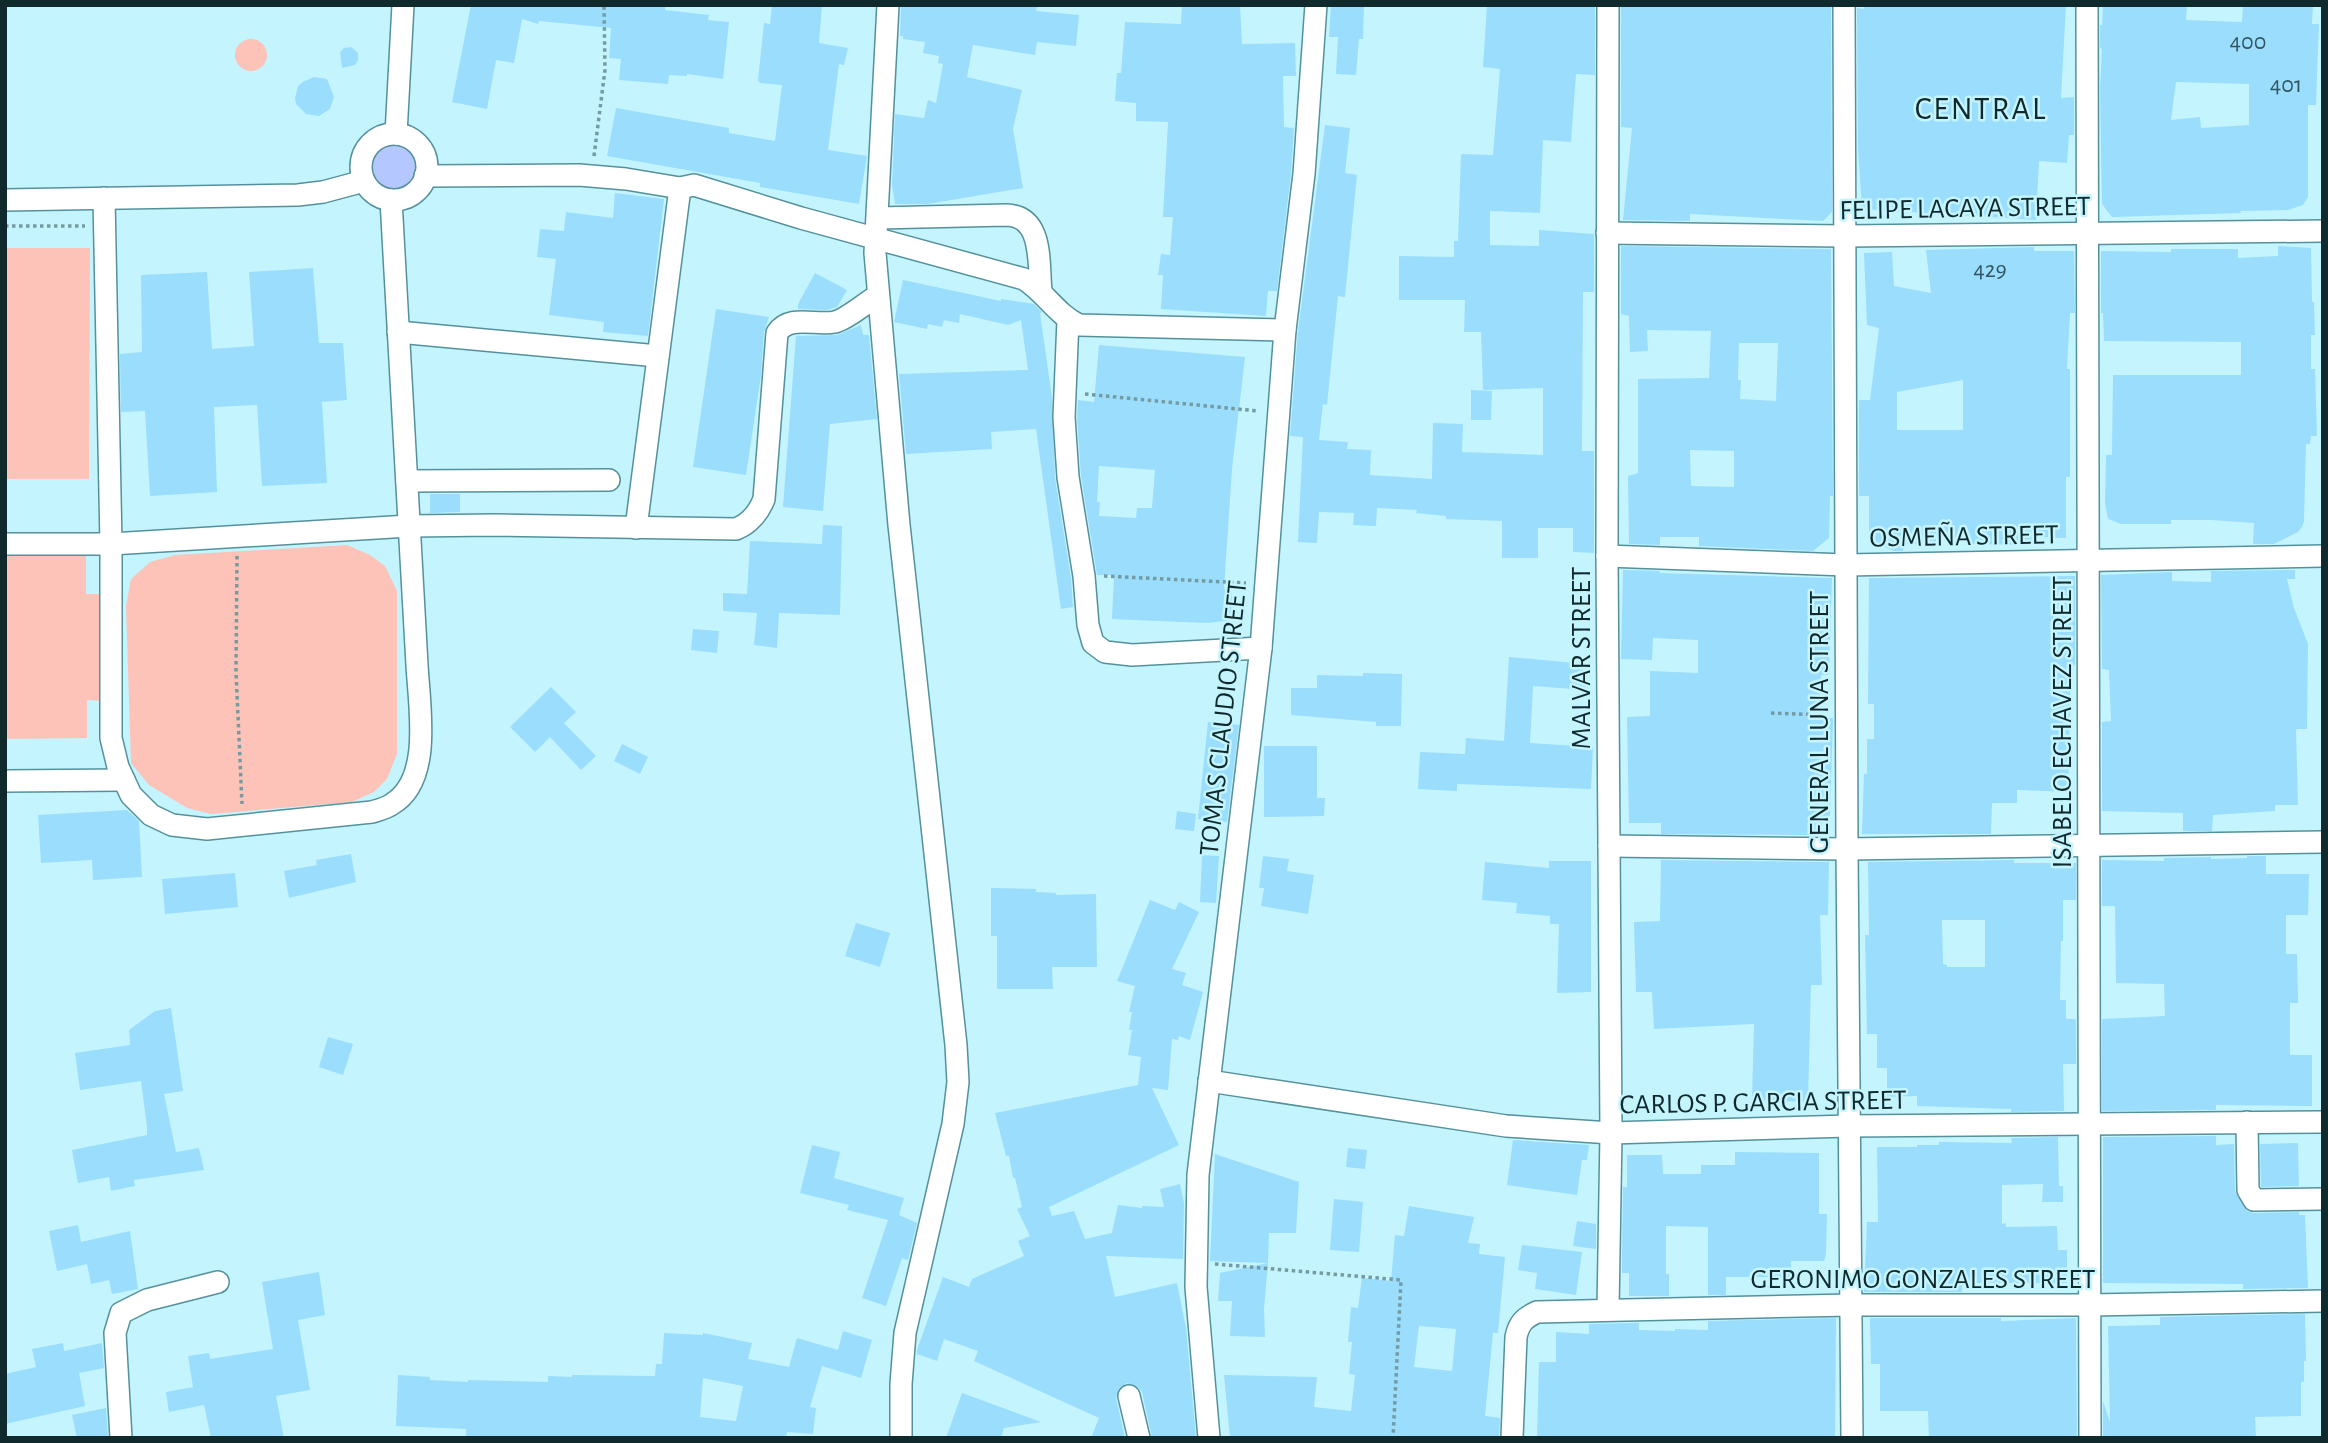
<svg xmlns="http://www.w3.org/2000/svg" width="2328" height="1443" font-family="'Alegreya Sans',sans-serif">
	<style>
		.green { fill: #fdc2b8 }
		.water { fill: #b4c8ff }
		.building { fill: #9addfd; fill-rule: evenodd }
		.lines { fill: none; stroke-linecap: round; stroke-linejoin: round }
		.minor-casing { stroke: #54919b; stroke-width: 24 }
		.path { stroke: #749ba2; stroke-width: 3.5; stroke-dasharray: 3.5 3.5; stroke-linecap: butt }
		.minor { stroke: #fff; stroke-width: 21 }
		.labels { text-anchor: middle; stroke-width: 5; stroke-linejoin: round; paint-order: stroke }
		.number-label { font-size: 24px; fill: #325661 }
		.street-label { font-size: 28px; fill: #0f292d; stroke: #c4f5fe }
		.quarter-label { font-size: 32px; letter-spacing: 2px; fill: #0f292d; stroke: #c4f5fe }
	</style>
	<rect width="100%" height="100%" fill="#c4f5fe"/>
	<!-- green -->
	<g class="green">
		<circle cx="251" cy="55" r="16"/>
		<polygon points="5,248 90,248 89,479 5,479"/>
		<polygon points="347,545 370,555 385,566 397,591 397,754 387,779 374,792 352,802 211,814 187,808 149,785 131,763 126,606 131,579 150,562 175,555"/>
		<polygon points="5,556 86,556 86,594 103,594 103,701 87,700 87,738 5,739"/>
	</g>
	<!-- water -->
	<circle class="water" cx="393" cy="167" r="23"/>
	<!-- building -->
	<g class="building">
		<polygon points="471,5 666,5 665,10 709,15 708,20 729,22 723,79 687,74 687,76 669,75 668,84 619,80 621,59 609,58 611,28 539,21 538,24 522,19 514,63 496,60 487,109 452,102"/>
		<polygon points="772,5 822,5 819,43 848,48 844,65 839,64 828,150 867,156 859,204 760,187 760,183 607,156 616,108 729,128 729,133 775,141 782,85 760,83 758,80 764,23 770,24"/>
		<polygon points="901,5 1024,5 1037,7 1036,11 1079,15 1076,46 1037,42 1035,55 973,45 967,77 1022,90 1013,129 1023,188 928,204 895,204 892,185 895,114 924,118 928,100 936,103 943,64 938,63 939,56 923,53 925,42 903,39 903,36 900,36"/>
		<polygon points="1182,5 1240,5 1242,44 1295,43 1296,76 1283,76 1284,127 1294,128 1291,173 1277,291 1268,291 1266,316 1161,309 1163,275 1158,275 1161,254 1170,255 1173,217 1163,217 1168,122 1136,121 1136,103 1115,101 1117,73 1121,73 1125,22 1181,24"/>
		<polygon points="1331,5 1364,5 1363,39 1359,39 1356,75 1336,74 1338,37 1329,37"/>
		<polygon points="1487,5 1595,5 1595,75 1576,74 1571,142 1543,140 1540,213 1490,211 1490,245 1539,246 1539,230 1594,234 1594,292 1583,292 1582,451 1594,451 1594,553 1573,552 1573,528 1538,528 1538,558 1502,558 1502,521 1446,519 1446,516 1416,513 1417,510 1377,508 1376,526 1353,525 1354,513 1319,512 1317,543 1298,542 1303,437 1290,436 1298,331 1325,125 1350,128 1345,173 1357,175 1345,297 1338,296 1327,405 1323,404 1319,440 1348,442 1347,449 1371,450 1370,475 1432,479 1433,423 1463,424 1462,452 1543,455 1543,388 1483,390 1481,332 1464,332 1465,300 1399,300 1399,256 1454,257 1454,241 1458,241 1461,154 1493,155 1500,69 1483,67"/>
		<polygon points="1621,5 1831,7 1832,212 1823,221 1690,214 1690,221 1623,220 1632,128 1621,127"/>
		<polygon points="1865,5 2066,5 2061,98 2074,97 2074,135 2069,135 2067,163 2039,161 2036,220 1862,209 1858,149 1857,8 1864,9"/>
		<path d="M 2103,5 L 2187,5 L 2186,20 L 2242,22 L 2243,5 L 2313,5 L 2312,24 L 2319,24 L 2316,105 L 2308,105 L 2308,197 L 2303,205 L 2288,210 L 2240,211 L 2241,213 L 2112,217 L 2102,204 L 2100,89 L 2102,49 L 2100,48 L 2100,25 L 2102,25 ZM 2176,82 L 2249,84 L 2249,125 L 2201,128 L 2200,117 L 2171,120 Z"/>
		<polygon points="351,47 358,53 358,60 355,65 342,68 340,52 344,48"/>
		<polygon points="314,77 327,79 334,97 330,109 319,116 306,114 296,104 295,98 298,86 303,82"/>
		<polygon points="615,193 664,199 648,336 603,332 604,322 549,315 556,259 537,257 540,229 564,231 566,212 613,218"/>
		<path d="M 1621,246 L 1831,249 L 1833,496 L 1830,496 L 1829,538 L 1813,551 L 1699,546 L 1699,537 L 1660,537 L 1660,545 L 1629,544 L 1628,476 L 1638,473 L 1638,379 L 1709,378 L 1711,331 L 1647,330 L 1648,351 L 1630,352 L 1629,316 L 1621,314 ZM 1739,343 L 1778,343 L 1776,401 L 1740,399 L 1741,380 L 1738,380 ZM 1690,450 L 1734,451 L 1734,487 L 1691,486 Z"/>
		<polygon points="2278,246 2311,248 2312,302 2314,302 2315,335 2311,335 2311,369 2315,369 2317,436 2311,436 2310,444 2306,444 2304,521 2302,527 2298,532 2274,544 2253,544 2254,523 2211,520 2171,520 2171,524 2121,524 2108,519 2105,504 2106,455 2112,455 2113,375 2241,375 2241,342 2104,341 2103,313 2101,313 2101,251 2171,252 2171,249 2238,249 2238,258 2278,256"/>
		<path d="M 2034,247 L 2034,251 L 2074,251 L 2075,313 L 2070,313 L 2067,369 L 2070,369 L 2070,477 L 2066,477 L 2066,538 L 2033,537 L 2033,545 L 1969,544 L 1969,538 L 1936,537 L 1936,544 L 1903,544 L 1903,551 L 1894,551 L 1873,542 L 1869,534 L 1869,496 L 1859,496 L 1859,400 L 1870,400 L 1879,328 L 1867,325 L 1864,253 L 1892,252 L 1894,286 L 1931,293 L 1926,250 ZM 1963,380 L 1963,430 L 1897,430 L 1897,392 Z"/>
		<polygon points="313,268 319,343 343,343 347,400 322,402 327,483 262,486 257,405 214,407 217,492 150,496 145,411 121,412 120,354 142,352 141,275 207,272 212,349 254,346 249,272"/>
		<polygon points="815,273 847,290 837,307 827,310 798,309 798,304"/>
		<polygon points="903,280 1001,301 1001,299 1034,304 1042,312 1040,313 1052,398 1055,478 1071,578 1073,607 1061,609 1036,429 991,432 992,449 906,454 899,374 1028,370 1021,320 1008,325 960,314 959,323 944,320 942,327 928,324 927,329 894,322"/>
		<polygon points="716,309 769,317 764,332 761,375 746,475 693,467"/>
		<polygon points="861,325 863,335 869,335 877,419 830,424 823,511 783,507 796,336 837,335"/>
		<path d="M 1099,345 L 1245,357 L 1232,469 L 1224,589 L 1231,588 L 1234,620 L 1206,623 L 1112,619 L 1114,575 L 1097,575 L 1081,476 L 1077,417 L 1078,400 L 1094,402 ZM 1099,466 L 1155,470 L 1152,508 L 1137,508 L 1136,518 L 1099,516 L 1100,502 L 1097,502 Z"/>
		<polygon points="1471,390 1492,391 1491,420 1471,420"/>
		<polygon points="430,494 460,494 460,512 430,513"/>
		<polygon points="823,525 842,526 840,615 779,613 777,648 754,645 757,613 723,611 723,593 747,594 750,541 822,544"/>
		<polygon points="1623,570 1660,571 1659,573 1832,578 1829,675 1821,675 1821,718 1833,718 1830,815 1811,835 1661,834 1661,823 1629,823 1627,717 1650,716 1650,671 1698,673 1698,640 1653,638 1652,660 1621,659"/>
		<polygon points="2295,570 2295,579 2287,579 2294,608 2308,644 2307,729 2296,729 2298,805 2275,805 2275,811 2213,815 2212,831 2183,831 2183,813 2102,811 2102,722 2111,721 2109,670 2102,669 2101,575 2172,572 2172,581 2211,582 2211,571"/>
		<polygon points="2075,576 2075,666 2071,665 2068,792 2017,790 2017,803 1992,803 1991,834 1862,834 1864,774 1867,774 1867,739 1874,739 1874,704 1868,704 1869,578"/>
		<polygon points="693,629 719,631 717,653 691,650"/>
		<polygon points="1509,657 1587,664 1585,690 1533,686 1530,743 1593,747 1591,789 1457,784 1457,791 1418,789 1420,752 1465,754 1466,738 1504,741"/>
		<polygon points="1363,673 1402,674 1401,726 1376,726 1376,722 1291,715 1291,688 1317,688 1317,675 1363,676"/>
		<polygon points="551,687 576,712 564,723 596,756 581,770 550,737 535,752 510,727"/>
		<polygon points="1208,722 1239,725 1227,822 1198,819"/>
		<polygon points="622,744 648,757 640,774 614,761"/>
		<polygon points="1264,746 1317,746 1317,798 1325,798 1324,816 1264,817"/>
		<polygon points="127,810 139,821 142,877 93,880 92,860 41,863 38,815"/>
		<polygon points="1177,811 1196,814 1194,831 1175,829"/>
		<polygon points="351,854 356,882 289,898 284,871 317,865 316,860"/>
		<polygon points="1202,855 1219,856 1216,903 1200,902"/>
		<polygon points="1263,856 1289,859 1287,871 1314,875 1308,914 1261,906 1264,888 1259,888"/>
		<polygon points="2247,856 2266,856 2266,874 2309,874 2308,915 2286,915 2286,954 2297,954 2298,1003 2290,1003 2290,1055 2312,1055 2312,1106 2216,1105 2216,1110 2102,1111 2102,1019 2165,1016 2164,984 2116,983 2115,906 2102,906 2102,860 2164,861 2164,858 2211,857 2211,859 2247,858"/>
		<polygon points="1661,860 1829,862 1828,915 1820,915 1822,985 1811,985 1808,1102 1752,1100 1754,1024 1654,1029 1652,992 1636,992 1634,922 1660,921"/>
		<path d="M 2014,860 L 2014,863 L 2076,863 L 2076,900 L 2063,900 L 2063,941 L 2061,941 L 2060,1000 L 2066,1000 L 2066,1019 L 2076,1019 L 2076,1064 L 2063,1064 L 2064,1111 L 2011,1112 L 2011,1109 L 1917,1106 L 1917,1096 L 1887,1097 L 1887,1068 L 1877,1068 L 1877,1034 L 1867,1034 L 1865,935 L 1869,935 L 1868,862 ZM 1942,920 L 1985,920 L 1985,967 L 1947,967 L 1947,965 L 1943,964 Z"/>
		<polygon points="1549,861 1591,861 1591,992 1557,993 1559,924 1550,924 1550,916 1516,913 1517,903 1482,900 1485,862 1549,868"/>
		<polygon points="235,873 238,907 165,914 162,879"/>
		<polygon points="991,888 1036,889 1036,892 1056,893 1056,895 1096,894 1097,967 1052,967 1053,989 997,989 997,936 991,936"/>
		<polygon points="1150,900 1175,910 1179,902 1199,912 1172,969 1186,973 1182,985 1203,992 1199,1007 1190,1040 1179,1036 1178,1040 1172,1039 1168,1090 1152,1088 1179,1145 1049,1207 1052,1216 1074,1211 1085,1239 1112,1233 1118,1205 1142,1208 1142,1206 1164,1207 1160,1189 1180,1184 1184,1203 1183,1259 1106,1256 1115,1297 1177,1283 1186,1328 1196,1438 1152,1438 1142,1392 1138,1387 1127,1383 1120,1387 1116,1398 1125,1438 1091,1438 1099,1418 974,1361 978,1351 944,1339 937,1361 917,1354 917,1350 943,1277 969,1287 972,1279 1024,1256 1018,1241 1030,1236 1017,1209 1022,1207 1015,1178 1013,1178 1009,1156 1006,1156 995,1113 1138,1085 1141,1057 1128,1055 1132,1030 1129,1030 1132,1012 1129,1012 1135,986 1117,981"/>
		<polygon points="856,923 890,933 880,967 845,956"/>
		<polygon points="171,1008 183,1091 164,1094 176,1152 199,1148 204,1170 134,1180 135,1186 111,1191 109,1177 78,1183 72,1150 147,1135 147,1127 141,1081 80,1090 75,1053 130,1045 129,1030 155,1011"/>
		<polygon points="328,1037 353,1044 343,1075 319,1067"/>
		<polygon points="2216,1136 2216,1145 2234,1144 2235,1191 2247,1211 2254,1213 2299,1212 2299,1215 2305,1215 2308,1288 2243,1289 2243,1284 2103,1283 2103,1137"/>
		<polygon points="2058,1137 2059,1186 2063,1186 2063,1202 2042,1202 2043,1184 2002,1185 2002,1224 2006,1223 2006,1227 2057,1226 2058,1250 2067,1250 2067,1283 1962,1283 1962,1292 1864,1292 1867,1222 1878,1222 1877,1147 1917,1147 1917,1145 1939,1145 1939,1142 2012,1143 2011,1138"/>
		<polygon points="1513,1140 1589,1145 1587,1160 1582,1160 1577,1195 1507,1185"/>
		<polygon points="2298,1143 2299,1186 2261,1187 2260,1144"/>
		<polygon points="812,1145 840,1152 834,1178 904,1198 899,1215 917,1223 908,1260 902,1258 886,1306 862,1298 888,1220 847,1210 849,1205 800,1193"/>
		<polygon points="1348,1148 1367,1150 1365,1169 1346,1167"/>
		<polygon points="1735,1152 1819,1153 1819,1214 1827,1214 1826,1254 1824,1261 1791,1261 1791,1277 1726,1277 1726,1295 1708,1295 1708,1227 1666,1226 1666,1274 1669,1274 1669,1296 1629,1296 1629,1273 1622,1273 1622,1253 1623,1187 1627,1187 1627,1155 1662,1155 1663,1174 1701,1174 1701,1165 1735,1165"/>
		<polygon points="1215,1154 1299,1182 1296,1233 1269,1233 1268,1263 1210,1261"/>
		<polygon points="1334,1199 1363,1202 1359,1252 1330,1250"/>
		<path d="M 1409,1206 L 1474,1217 L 1468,1243 L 1480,1244 L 1479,1254 L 1505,1257 L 1498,1333 L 1493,1333 L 1485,1416 L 1500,1418 L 1499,1438 L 1230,1438 L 1224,1375 L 1317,1377 L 1314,1407 L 1351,1411 L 1355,1375 L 1349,1374 L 1352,1342 L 1348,1342 L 1351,1307 L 1358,1308 L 1362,1278 L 1391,1281 L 1395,1235 L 1404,1236 ZM 1419,1326 L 1456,1329 L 1452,1371 L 1414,1367 Z"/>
		<polygon points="1577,1221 1596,1224 1596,1249 1573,1246"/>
		<polygon points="78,1225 81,1242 130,1231 138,1289 112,1294 109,1280 91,1284 87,1264 57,1271 49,1231"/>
		<polygon points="1522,1245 1582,1252 1576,1295 1535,1289 1537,1273 1518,1270"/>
		<polygon points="1268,1263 1264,1309 1265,1337 1230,1336 1232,1301 1218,1301 1220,1273"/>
		<polygon points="319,1272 325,1315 298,1320 310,1390 276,1396 284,1438 211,1438 204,1405 169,1412 166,1392 193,1387 188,1356 209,1353 210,1359 273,1349 262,1282"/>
		<polygon points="2305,1314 2306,1361 2304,1361 2304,1382 2301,1382 2301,1416 2255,1417 2256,1438 2103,1438 2103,1401 2110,1422 2108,1326 2160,1325 2160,1317"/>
		<polygon points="1836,1318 1835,1438 1537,1438 1539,1362 1556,1362 1556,1332 1589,1334 1589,1324 1639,1323 1639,1330 1675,1331 1675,1329 1708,1330 1708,1321"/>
		<polygon points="1870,1318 2001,1318 2001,1321 2076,1318 2077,1438 1929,1438 1928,1411 1880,1411 1880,1364 1871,1364"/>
		<path d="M 843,1331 L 872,1340 L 861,1378 L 822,1366 L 810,1407 L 816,1408 L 813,1434 L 787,1432 L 786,1438 L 466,1438 L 466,1429 L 396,1426 L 398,1375 L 430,1377 L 430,1380 L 468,1382 L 468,1380 L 548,1382 L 548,1376 L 572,1377 L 572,1375 L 655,1376 L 656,1364 L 662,1364 L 664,1333 L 703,1335 L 703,1333 L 752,1343 L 748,1359 L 789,1367 L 797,1338 L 838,1350 ZM 703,1378 L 743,1386 L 736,1421 L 700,1417 Z"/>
		<polygon points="63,1343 64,1351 102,1343 104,1368 79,1373 85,1406 5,1424 5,1374 36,1367 32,1349"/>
		<polygon points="962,1393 1041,1422 1004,1428 1001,1438 946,1438"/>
		<polygon points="106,1408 108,1438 77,1438 72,1415"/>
	</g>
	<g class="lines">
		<!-- minor casing -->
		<g class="minor-casing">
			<g id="minor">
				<polyline points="888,5 875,253 899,525 956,1045 958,1082 953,1124 905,1333 901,1384 901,1438"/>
				<polyline points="1608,5 1607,556 1611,1133 1608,1310"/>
				<polyline points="1844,5 1847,849 1852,1438"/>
				<polyline points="2087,5 2090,1438"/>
				<polyline points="396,134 403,5"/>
				<circle cx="394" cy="167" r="33"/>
				<path d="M 425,176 L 579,175 L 626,179 L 680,188 L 694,185 L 801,218 L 1024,279 C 1045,292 1057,315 1079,325 L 1285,330"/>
				<path d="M 104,198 L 111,544 L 111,738 L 118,767 L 131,795 L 151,815 L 172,825 L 207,829 L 372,812 C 378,810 387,808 392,804 C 433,780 419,705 417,665 L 391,200"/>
				<polyline points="5,200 298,195 323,192 364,181"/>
				<path d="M 878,218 L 1006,215 C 1044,216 1038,263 1041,291"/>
				<polyline points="1607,233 1846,236 2323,231"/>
				<polyline points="1068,320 1064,417 1068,477 1084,576 1088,625 1093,643 1105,652 1132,655 1261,648"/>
				<polyline points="398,332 658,356"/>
				<polyline points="407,481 609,480"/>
				<polyline points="636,528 680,188"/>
				<path d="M 5,544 L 111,544 L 409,526 L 495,525 L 736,529 C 749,524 759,512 764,499 L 777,333 C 789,314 816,326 835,322 C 847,319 867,302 878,295"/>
				<polyline points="1607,556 1846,565 2323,556"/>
				<polyline points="5,781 124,780"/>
				<polyline points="1609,846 1847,849 2323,842"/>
				<polyline points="1209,1081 1506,1126 1611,1133 1849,1126 2323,1122"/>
				<polyline points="2247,1122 2248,1190 2254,1200 2323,1199"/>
				<polyline points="1129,1396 1139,1438"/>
				<polyline points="121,1438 115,1333 121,1313 147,1300 218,1282"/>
				<polyline points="1209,1438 1196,1287 1198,1175 1261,648 1285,330 1304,174 1316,5"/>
				<path d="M 1512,1438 L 1516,1337 C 1519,1323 1524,1318 1537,1312 L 1850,1305 L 2090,1305 L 2323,1301"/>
			</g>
		</g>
		<!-- path -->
		<g class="path">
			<polyline points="594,156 605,70 604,5"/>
			<polyline points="5,226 85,226"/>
			<polyline points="1085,394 1258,411"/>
			<polyline points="237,556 236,672 242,804"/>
			<polyline points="1104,576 1246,583"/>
			<polyline points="1771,713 1825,715"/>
			<polyline points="1215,1264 1401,1280 1393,1438"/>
		</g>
		<!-- minor -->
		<use href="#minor" class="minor"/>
	</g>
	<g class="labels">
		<!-- number labels -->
		<g class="number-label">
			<text x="2248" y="49">400</text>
			<text x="2286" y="92">401</text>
			<text x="1990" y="277">429</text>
		</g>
		<!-- street labels -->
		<g class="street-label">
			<text transform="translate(1965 207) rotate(-1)" y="10">FELIPE LACAYA STREET</text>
			<text transform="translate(1964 535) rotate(-1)" y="10">OSMEÑA STREET</text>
			<text transform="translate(1580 658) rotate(-90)" y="10">MALVAR STREET</text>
			<text transform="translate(1222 718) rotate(-84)" y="10">TOMAS CLAUDIO STREET</text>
			<text transform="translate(1818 722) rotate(-90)" y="10">GENERAL LUNA STREET</text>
			<text transform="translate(2061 722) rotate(-90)" y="10">ISABELO ECHAVEZ STREET</text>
			<text transform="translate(1763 1101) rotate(-1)" y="10">CARLOS P. GARCIA STREET</text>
			<text x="1923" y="1288">GERONIMO GONZALES STREET</text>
		</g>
		<!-- quarter labels -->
		<g class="quarter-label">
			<text x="1981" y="119">CENTRAL</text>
		</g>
	</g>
	<!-- border -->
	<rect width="2328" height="1443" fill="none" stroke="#0f292d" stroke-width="14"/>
</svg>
